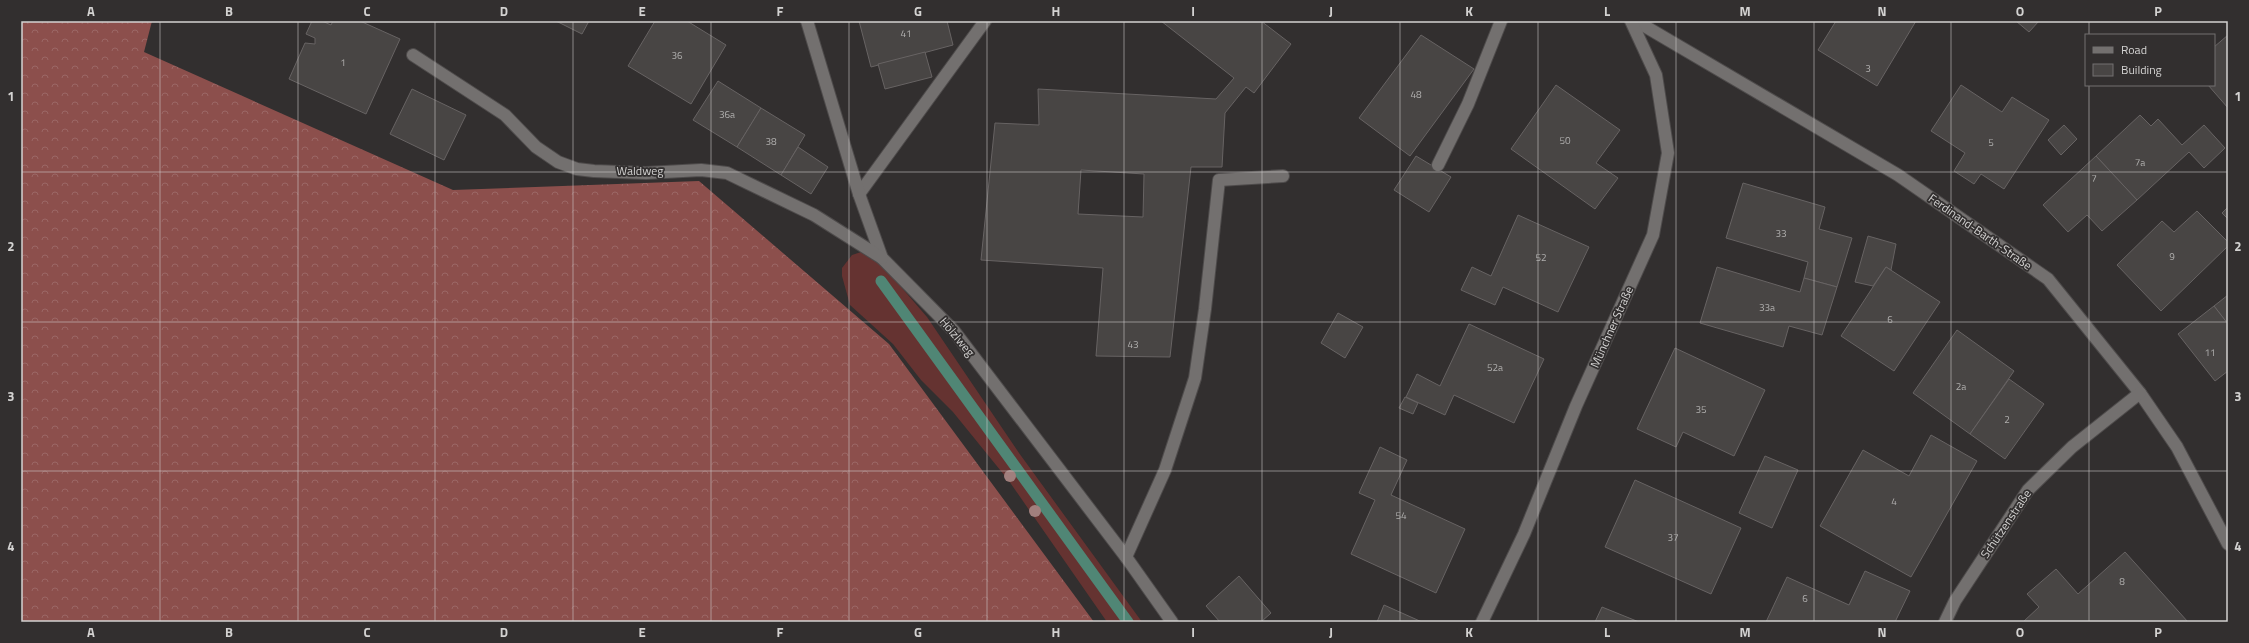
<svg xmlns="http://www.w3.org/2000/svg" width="2249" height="643" font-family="'Titillium Web',sans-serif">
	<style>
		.grass { fill: #653331 }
		.forest { fill: url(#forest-crowns) }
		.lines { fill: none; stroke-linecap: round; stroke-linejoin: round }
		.stream { stroke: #508675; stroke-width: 11 }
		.building { fill: #484544; stroke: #676363; fill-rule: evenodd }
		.lane-casing { stroke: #4e4b4b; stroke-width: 14 }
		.street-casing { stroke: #4e4b4b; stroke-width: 14 }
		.lane { stroke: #73706f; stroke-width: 12 }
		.street { stroke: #73706f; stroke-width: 12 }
		.tree { fill: #a17f7d }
		.grid { fill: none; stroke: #d3d2d1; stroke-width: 1; stroke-opacity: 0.55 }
		.labels { text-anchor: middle; stroke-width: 3.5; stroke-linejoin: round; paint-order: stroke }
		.number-label { font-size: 10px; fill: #b0afae }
		.street-label { font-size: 12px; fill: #d3d2d1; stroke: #322f2f }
		.neatline { fill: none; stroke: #d3d2d1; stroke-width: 1.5 }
		.grid-label { font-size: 13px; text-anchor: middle; font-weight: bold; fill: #d3d2d1 }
	</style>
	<defs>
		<pattern id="forest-crowns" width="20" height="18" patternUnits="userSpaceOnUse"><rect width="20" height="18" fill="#8c4f4c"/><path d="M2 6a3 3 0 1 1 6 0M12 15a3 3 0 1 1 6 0" fill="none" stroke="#9b6765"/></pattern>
	</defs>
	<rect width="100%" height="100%" fill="#322f2f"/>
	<!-- grass -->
	<polygon class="grass" points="861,252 877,259 927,317 1019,453 1142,622 1107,622 1009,481 953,412 921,380 893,344 850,305 842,276 842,268 852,255"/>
	<!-- forest -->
	<polygon class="forest" points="21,21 152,21 144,52 453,190 699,181 889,344 1094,622 21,622"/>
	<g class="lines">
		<!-- stream -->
		<polyline class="stream" points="881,281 1128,622"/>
	</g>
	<!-- building -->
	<g class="building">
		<polygon points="312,21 322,21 331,25 333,21 360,21 400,39 366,114 289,79 305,43 315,44 315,38 306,34"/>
		<polygon points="556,21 589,21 582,34"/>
		<polygon points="655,21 687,21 726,45 691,104 628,66"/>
		<polygon points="859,21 947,21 953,45 871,67"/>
		<path d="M 1161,21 L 1261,21 L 1291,44 L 1254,93 L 1246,87 L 1225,113 L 1222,167 L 1191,167 L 1170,357 L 1096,356 L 1103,268 L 981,260 L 995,123 L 1039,125 L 1038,89 L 1216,99 L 1234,78 ZM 1081,170 L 1144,174 L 1143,217 L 1078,214 Z"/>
		<polygon points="1836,21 1916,21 1877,86 1818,50"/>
		<polygon points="2016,21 2039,21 2029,32"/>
		<polygon points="1421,35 1474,69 1410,156 1359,118"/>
		<polygon points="2228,35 2228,108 2208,85 2214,85 2214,47"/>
		<polygon points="925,52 932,77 885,89 878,64"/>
		<polygon points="718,81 761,108 737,147 693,120"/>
		<polygon points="1556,85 1620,130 1596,163 1618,178 1595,209 1511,149"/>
		<polygon points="1961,85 2002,112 2012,97 2049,120 2004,189 1981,174 1974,184 1954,171 1965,153 1931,131"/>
		<polygon points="412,89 466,115 444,160 390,134"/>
		<polygon points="761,108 805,135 781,175 737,147"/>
		<polygon points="2140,115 2151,126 2158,119 2182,145 2204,125 2225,148 2204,168 2189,152 2137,200 2096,156"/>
		<polygon points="2064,125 2077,139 2061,155 2048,140"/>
		<polygon points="798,147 828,167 811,194 781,175"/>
		<polygon points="1416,156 1451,177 1429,212 1394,190"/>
		<polygon points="2096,156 2137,200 2102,231 2087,215 2068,232 2043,205"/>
		<polygon points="1743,183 1825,207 1819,229 1852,238 1837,287 1804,278 1808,262 1726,238"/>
		<polygon points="2228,207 2228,219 2222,213"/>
		<polygon points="2197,211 2228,242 2228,246 2161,311 2117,265 2162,221 2174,232"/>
		<polygon points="1518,215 1589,247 1558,312 1503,287 1495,305 1461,290 1472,267 1491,276"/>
		<polygon points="1868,236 1896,244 1891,270 1886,267 1873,286 1855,282"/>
		<polygon points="1717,267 1800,292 1804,278 1837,287 1822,335 1789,326 1783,347 1700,323"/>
		<polygon points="1886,267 1940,302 1894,371 1841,336"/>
		<polygon points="2228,295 2228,324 2214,306"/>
		<polygon points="2214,306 2228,324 2228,371 2215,381 2178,334"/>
		<polygon points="1338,313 1363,327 1345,358 1321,343"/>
		<polygon points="1469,324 1544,359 1514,423 1454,395 1445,415 1406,397 1417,374 1440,386"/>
		<polygon points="1957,330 2014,371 1970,434 1913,393"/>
		<polygon points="1675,348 1765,390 1734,456 1683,432 1676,447 1637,429"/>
		<polygon points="2009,379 2044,404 2005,459 1970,434"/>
		<polygon points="1405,397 1418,403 1413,414 1399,408"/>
		<polygon points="1931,435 1977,461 1911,577 1820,526 1863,450 1909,476"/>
		<polygon points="1380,447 1407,460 1391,495 1465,529 1436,593 1351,554 1375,500 1359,493"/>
		<polygon points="1765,456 1798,470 1772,528 1739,513"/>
		<polygon points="1635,480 1741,528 1711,594 1605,547"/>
		<polygon points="2125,552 2188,622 2023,622 2039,607 2027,594 2056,569 2078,594"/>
		<polygon points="1865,571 1910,591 1895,622 1766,622 1787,577 1849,605"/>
		<polygon points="1239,576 1271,613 1261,622 1220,622 1206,606"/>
		<polygon points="1384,605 1422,622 1377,622"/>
		<polygon points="1602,607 1639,622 1595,622"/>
	</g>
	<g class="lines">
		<!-- lane casing -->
		<g class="lane-casing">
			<g id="lane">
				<polyline points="1438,165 1468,104 1501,21"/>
				<polyline points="859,194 985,21"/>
				<polyline points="1126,557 1165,470 1195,378 1205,309 1219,180 1283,176"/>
			</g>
		</g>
		<!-- street casing -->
		<g class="street-casing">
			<g id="street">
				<polyline points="807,21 859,194 882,258 954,331 1126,557 1172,622"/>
				<polyline points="1636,21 1898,175 2048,279 2140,393 2177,447 2228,544"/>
				<polyline points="413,55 505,115 536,147 558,162 577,169 594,171 646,173 701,170 727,173 814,215 882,258"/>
				<polyline points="1482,622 1524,534 1576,406 1653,235 1668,153 1656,75 1631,21"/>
				<polyline points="1945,622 1955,601 2028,490 2072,447 2140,393"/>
			</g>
		</g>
		<!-- lane -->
		<use href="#lane" class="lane"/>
		<!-- street -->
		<use href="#street" class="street"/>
	</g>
	<!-- trees -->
	<g class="tree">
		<circle cx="1010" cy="476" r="6"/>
		<circle cx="1035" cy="511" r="6"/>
	</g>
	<!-- grid -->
	<path class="grid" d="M 160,21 L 160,622M 298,21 L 298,622M 435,21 L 435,622M 573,21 L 573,622M 711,21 L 711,622M 849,21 L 849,622M 987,21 L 987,622M 1124,21 L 1124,622M 1262,21 L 1262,622M 1400,21 L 1400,622M 1538,21 L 1538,622M 1676,21 L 1676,622M 1814,21 L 1814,622M 1951,21 L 1951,622M 2089,21 L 2089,35M 2089,85 L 2089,622M 21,172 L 2228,172M 21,322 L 2228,322M 21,471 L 2228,471"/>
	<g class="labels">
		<!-- number labels -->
		<g class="number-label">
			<text x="906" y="37">41</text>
			<text x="677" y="59">36</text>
			<text x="343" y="66">1</text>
			<text x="1868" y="72">3</text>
			<text x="1416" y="98">48</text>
			<text x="727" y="118">36a</text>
			<text x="1565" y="144">50</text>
			<text x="771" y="145">38</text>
			<text x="1991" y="146">5</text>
			<text x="2140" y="166">7a</text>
			<text x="2094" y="182">7</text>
			<text x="1781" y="237">33</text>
			<text x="2172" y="260">9</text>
			<text x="1541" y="261">52</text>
			<text x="1767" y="311">33a</text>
			<text x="1890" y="323">6</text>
			<text x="1133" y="348">43</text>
			<text x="2210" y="356">11</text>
			<text x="1495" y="371">52a</text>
			<text x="1961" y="390">2a</text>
			<text x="1701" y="413">35</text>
			<text x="2007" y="423">2</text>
			<text x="1894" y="505">4</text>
			<text x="1401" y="519">54</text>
			<text x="1673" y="541">37</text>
			<text x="2122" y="585">8</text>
			<text x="1805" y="602">6</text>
		</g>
		<!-- street labels -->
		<g class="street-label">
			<text x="640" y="175">Waldweg</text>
			<text transform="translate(1980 232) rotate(35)" y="4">Ferdinand-Barth-Straße</text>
			<text transform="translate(1612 327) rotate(-66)" y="4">Münchner Straße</text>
			<text transform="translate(957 337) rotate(50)" y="4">Hölzlweg</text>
			<text transform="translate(2006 524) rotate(-56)" y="4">Schützenstraße</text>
		</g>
	</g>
	<!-- border -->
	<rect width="2249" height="643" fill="none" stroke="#322f2f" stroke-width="44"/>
	<!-- legend -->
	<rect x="2085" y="34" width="130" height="52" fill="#322f2f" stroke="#727070"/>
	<rect x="2093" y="47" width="20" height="6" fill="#73706f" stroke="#727070"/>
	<text x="2121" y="54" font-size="12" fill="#d3d2d1">Road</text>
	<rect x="2093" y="64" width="20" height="12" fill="#484544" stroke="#727070"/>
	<text x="2121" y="74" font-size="12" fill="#d3d2d1">Building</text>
	<rect x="22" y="22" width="2205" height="599" class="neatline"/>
	<g class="grid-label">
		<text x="91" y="16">A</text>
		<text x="229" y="16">B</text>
		<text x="367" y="16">C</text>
		<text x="504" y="16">D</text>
		<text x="642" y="16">E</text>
		<text x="780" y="16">F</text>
		<text x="918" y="16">G</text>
		<text x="1056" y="16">H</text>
		<text x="1193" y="16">I</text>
		<text x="1331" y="16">J</text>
		<text x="1469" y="16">K</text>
		<text x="1607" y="16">L</text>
		<text x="1745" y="16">M</text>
		<text x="1882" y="16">N</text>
		<text x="2020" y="16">O</text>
		<text x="2158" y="16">P</text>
		<text x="11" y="101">1</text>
		<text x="2238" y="101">1</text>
		<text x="11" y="251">2</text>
		<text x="2238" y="251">2</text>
		<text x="11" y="401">3</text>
		<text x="2238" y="401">3</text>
		<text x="11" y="551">4</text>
		<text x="2238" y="551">4</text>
		<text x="91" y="637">A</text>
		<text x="229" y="637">B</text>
		<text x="367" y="637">C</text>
		<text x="504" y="637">D</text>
		<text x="642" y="637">E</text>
		<text x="780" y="637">F</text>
		<text x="918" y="637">G</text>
		<text x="1056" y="637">H</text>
		<text x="1193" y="637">I</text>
		<text x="1331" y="637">J</text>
		<text x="1469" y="637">K</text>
		<text x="1607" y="637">L</text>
		<text x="1745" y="637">M</text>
		<text x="1882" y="637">N</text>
		<text x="2020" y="637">O</text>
		<text x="2158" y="637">P</text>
	</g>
</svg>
